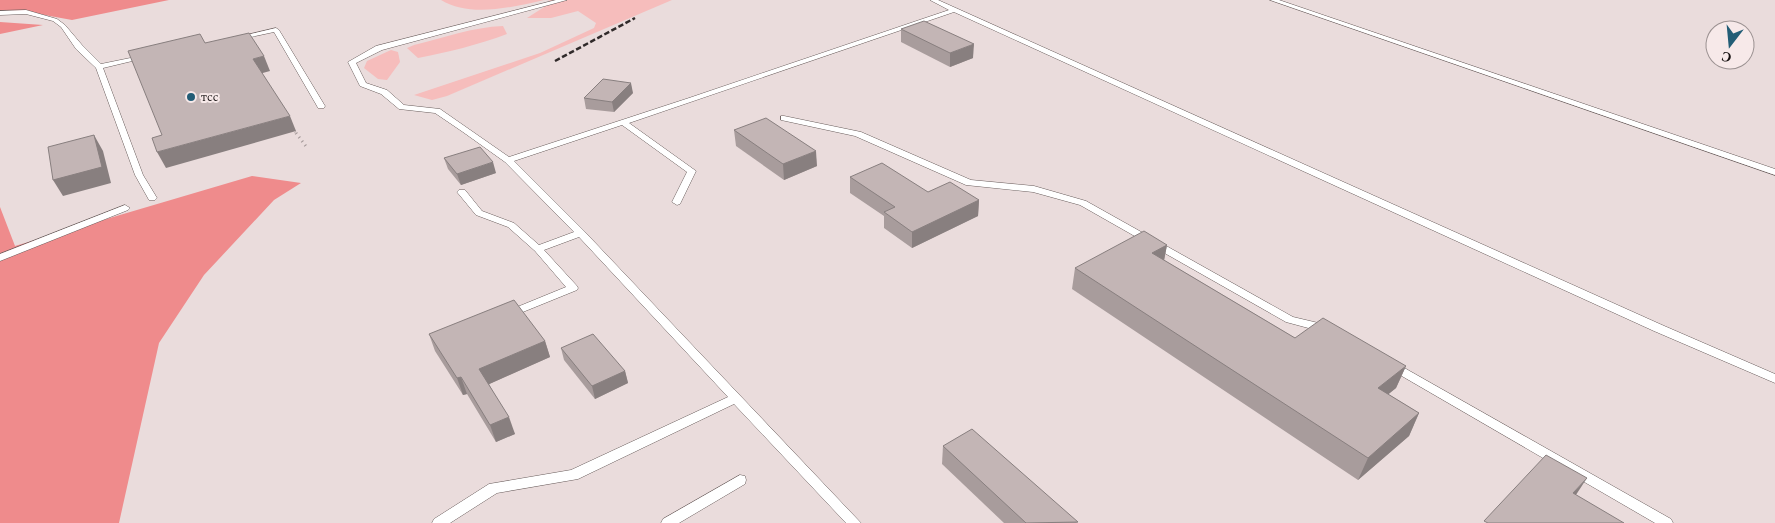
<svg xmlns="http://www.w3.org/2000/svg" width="1775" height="523" font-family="Spectral,serif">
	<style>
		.green { fill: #f6bdbc }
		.forest { fill: #ef8b8c }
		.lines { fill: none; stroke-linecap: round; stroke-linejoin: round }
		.service-casing { stroke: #685c5b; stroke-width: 1 }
		.path-far1 { stroke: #a29797; stroke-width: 2.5; stroke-dasharray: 0.5 2.5; stroke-linecap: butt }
		.path { stroke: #a29797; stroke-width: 3; stroke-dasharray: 1 4; stroke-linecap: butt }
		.service { fill: #fff; fill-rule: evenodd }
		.rail { stroke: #302a2a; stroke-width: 2.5; stroke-dasharray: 5.5 2.5; stroke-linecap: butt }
		.wall { fill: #a89c9c }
		.shaded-wall { fill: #887f7f }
		.building { fill: #c3b5b5; stroke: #887f7f }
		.poi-dot { fill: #235d76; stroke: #f7e9e9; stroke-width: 2 }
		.labels { text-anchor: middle; stroke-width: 4; stroke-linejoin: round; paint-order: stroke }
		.far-poi-label { font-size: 12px; fill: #140f0f; stroke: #f7e9e9; text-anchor: start }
	</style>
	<rect width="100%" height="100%" fill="#eadcdc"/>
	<!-- green -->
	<g class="green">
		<path d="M 441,0 L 544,0 C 513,7 470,18 441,0 Z"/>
		<polygon points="548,0 672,0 447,96 432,100 414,95 540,53 594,28 596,23 578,11 551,18 527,18 552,2"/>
		<path d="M 503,26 L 507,34 C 478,45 448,52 418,58 L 407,48 L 414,45 C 443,38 473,27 503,26 Z"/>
		<polygon points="391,50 398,52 400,62 387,80 378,79 364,68 367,61"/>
	</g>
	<!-- forest -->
	<g class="forest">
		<polygon points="0,0 169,0 72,20 39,14 0,12"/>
		<polygon points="0,22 43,25 0,34"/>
		<polygon points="252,176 301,183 274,200 204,275 159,343 119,523 0,523 0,207 15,246"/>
	</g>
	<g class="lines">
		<!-- service casing -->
		<g class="service-casing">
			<g id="service">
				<polygon points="556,0 567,0 382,50 356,63 366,83 387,90 404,105 440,109 509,157 689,98 949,10 930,0 938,0 1662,325 1775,374 1775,383 1654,331 954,12 629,123 696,171 680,204 677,205 672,202 687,172 622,125 514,161 584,231 861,523 846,523 734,404 578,479 497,493 450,523 432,523 434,519 489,484 571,470 728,397 579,237 544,250 577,286 578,288 577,290 513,316 505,316 504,314 505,312 566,287 535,251 508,227 476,215 457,192 459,190 465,190 482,211 514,223 539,245 574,232 505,162 463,132 435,113 399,109 381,94 360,86 348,62 376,46"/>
				<polygon points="1270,0 1279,0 1775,169 1775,175"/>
				<polygon points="26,10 57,19 65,25 82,45 101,64 145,55 149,57 103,68 143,175 157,198 155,200 149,200 135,175 96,68 76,49 61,27 53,21 26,14 0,15 0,11"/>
				<polygon points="276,28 279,30 325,106 324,108 318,108 317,106 274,32 237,40 234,38"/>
				<polygon points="781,116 784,116 861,132 971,180 1034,186 1086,201 1293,317 1331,326 1332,329 1327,333 1286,322 1080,205 1033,192 966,185 855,136 781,120"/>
				<polygon points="125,205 130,208 128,210 0,261 0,254"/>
				<polygon points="1392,361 1671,519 1673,523 1655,523 1388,368 1386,365 1388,362"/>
				<polygon points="740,475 745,476 746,480 745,484 679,523 661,523 663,519"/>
			</g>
		</g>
		<!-- path-far1 -->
		<polyline class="path-far1" points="295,132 297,134"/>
		<!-- path -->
		<polyline class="path" points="296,133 308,149"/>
		<!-- service -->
		<use href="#service" class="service"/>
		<!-- rail -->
		<polyline class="rail" points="555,61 635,18"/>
	</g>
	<!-- wall -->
	<g class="wall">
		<polygon points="901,29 973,58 950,67 901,42"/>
		<polygon points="633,93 614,112 586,109 584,98"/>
		<polygon points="734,130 817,166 784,180 736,146"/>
		<polygon points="444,158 496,173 461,185 448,169"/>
		<polygon points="850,177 928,192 979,200 978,216 912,248 884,228 884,216 850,193"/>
		<polygon points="1167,245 1164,260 1295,338 1406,366 1396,388 1388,394 1419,413 1409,436 1358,480 1072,289 1075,268"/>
		<polygon points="429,334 545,341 550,357 489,384 515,434 496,442 467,394 463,395 435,351"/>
		<polygon points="561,348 625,371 628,383 595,399 564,360"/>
		<polygon points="943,446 1078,523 1004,523 942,464"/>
	</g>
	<!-- shaded-wall -->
	<g class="shaded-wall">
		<polygon points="974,44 973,58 950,67 950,53"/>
		<polygon points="264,56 270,71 259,74 253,59"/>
		<polygon points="631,83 633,93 614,112 612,102"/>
		<polygon points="290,116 296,131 166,168 157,152"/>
		<polygon points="94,135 103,151 111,183 63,196 53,180"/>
		<polygon points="816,151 817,166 784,180 783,164"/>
		<polygon points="493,162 496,173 461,185 457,174"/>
		<polygon points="979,200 978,216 912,248 912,232"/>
		<polygon points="1167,245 1163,266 1152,253"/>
		<polygon points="545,341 550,357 485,386 479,369"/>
		<polygon points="1406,366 1396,388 1368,411 1378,388"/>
		<polygon points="625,371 628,383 595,399 592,386"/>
		<polygon points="461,377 467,394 463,395 457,378"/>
		<polygon points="1419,413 1409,436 1358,480 1368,458"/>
		<polygon points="509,417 515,434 496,442 490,425"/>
		<polygon points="1587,478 1572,501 1573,493"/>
	</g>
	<!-- building -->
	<g class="building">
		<polygon points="924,21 974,44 950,53 901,29"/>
		<polygon points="249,33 264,56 253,59 290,116 157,152 152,138 162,135 128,51 200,34 205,43"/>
		<polygon points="603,79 631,83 612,102 584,98"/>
		<polygon points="766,118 816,151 783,164 734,130"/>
		<polygon points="94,135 102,167 53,180 48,147"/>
		<polygon points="480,147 493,162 457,174 444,158"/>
		<polygon points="882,163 928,192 950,182 979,200 912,232 884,212 895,207 850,177"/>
		<polygon points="1144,231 1167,245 1152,253 1295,338 1323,318 1406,366 1378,388 1419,413 1368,458 1075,268"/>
		<polygon points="514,300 545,341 479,369 509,417 490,425 461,377 457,378 429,334"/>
		<polygon points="593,334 625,371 592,386 561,348"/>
		<polygon points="972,429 1078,522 1026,523 943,446"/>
		<polygon points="1546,455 1587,478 1573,493 1624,523 1488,523 1484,521"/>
	</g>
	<!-- markers -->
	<circle class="poi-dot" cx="191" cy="97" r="5"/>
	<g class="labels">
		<!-- far-poi labels -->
		<g class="far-poi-label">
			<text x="201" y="101">тсс</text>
		</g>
	</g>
	<!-- north arrow -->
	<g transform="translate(1730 45) rotate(196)"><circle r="24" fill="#f7e9e9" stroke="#9c9292"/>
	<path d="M0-4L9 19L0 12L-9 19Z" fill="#235d76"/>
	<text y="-8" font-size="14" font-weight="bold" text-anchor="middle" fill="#140f0f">С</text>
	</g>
</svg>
